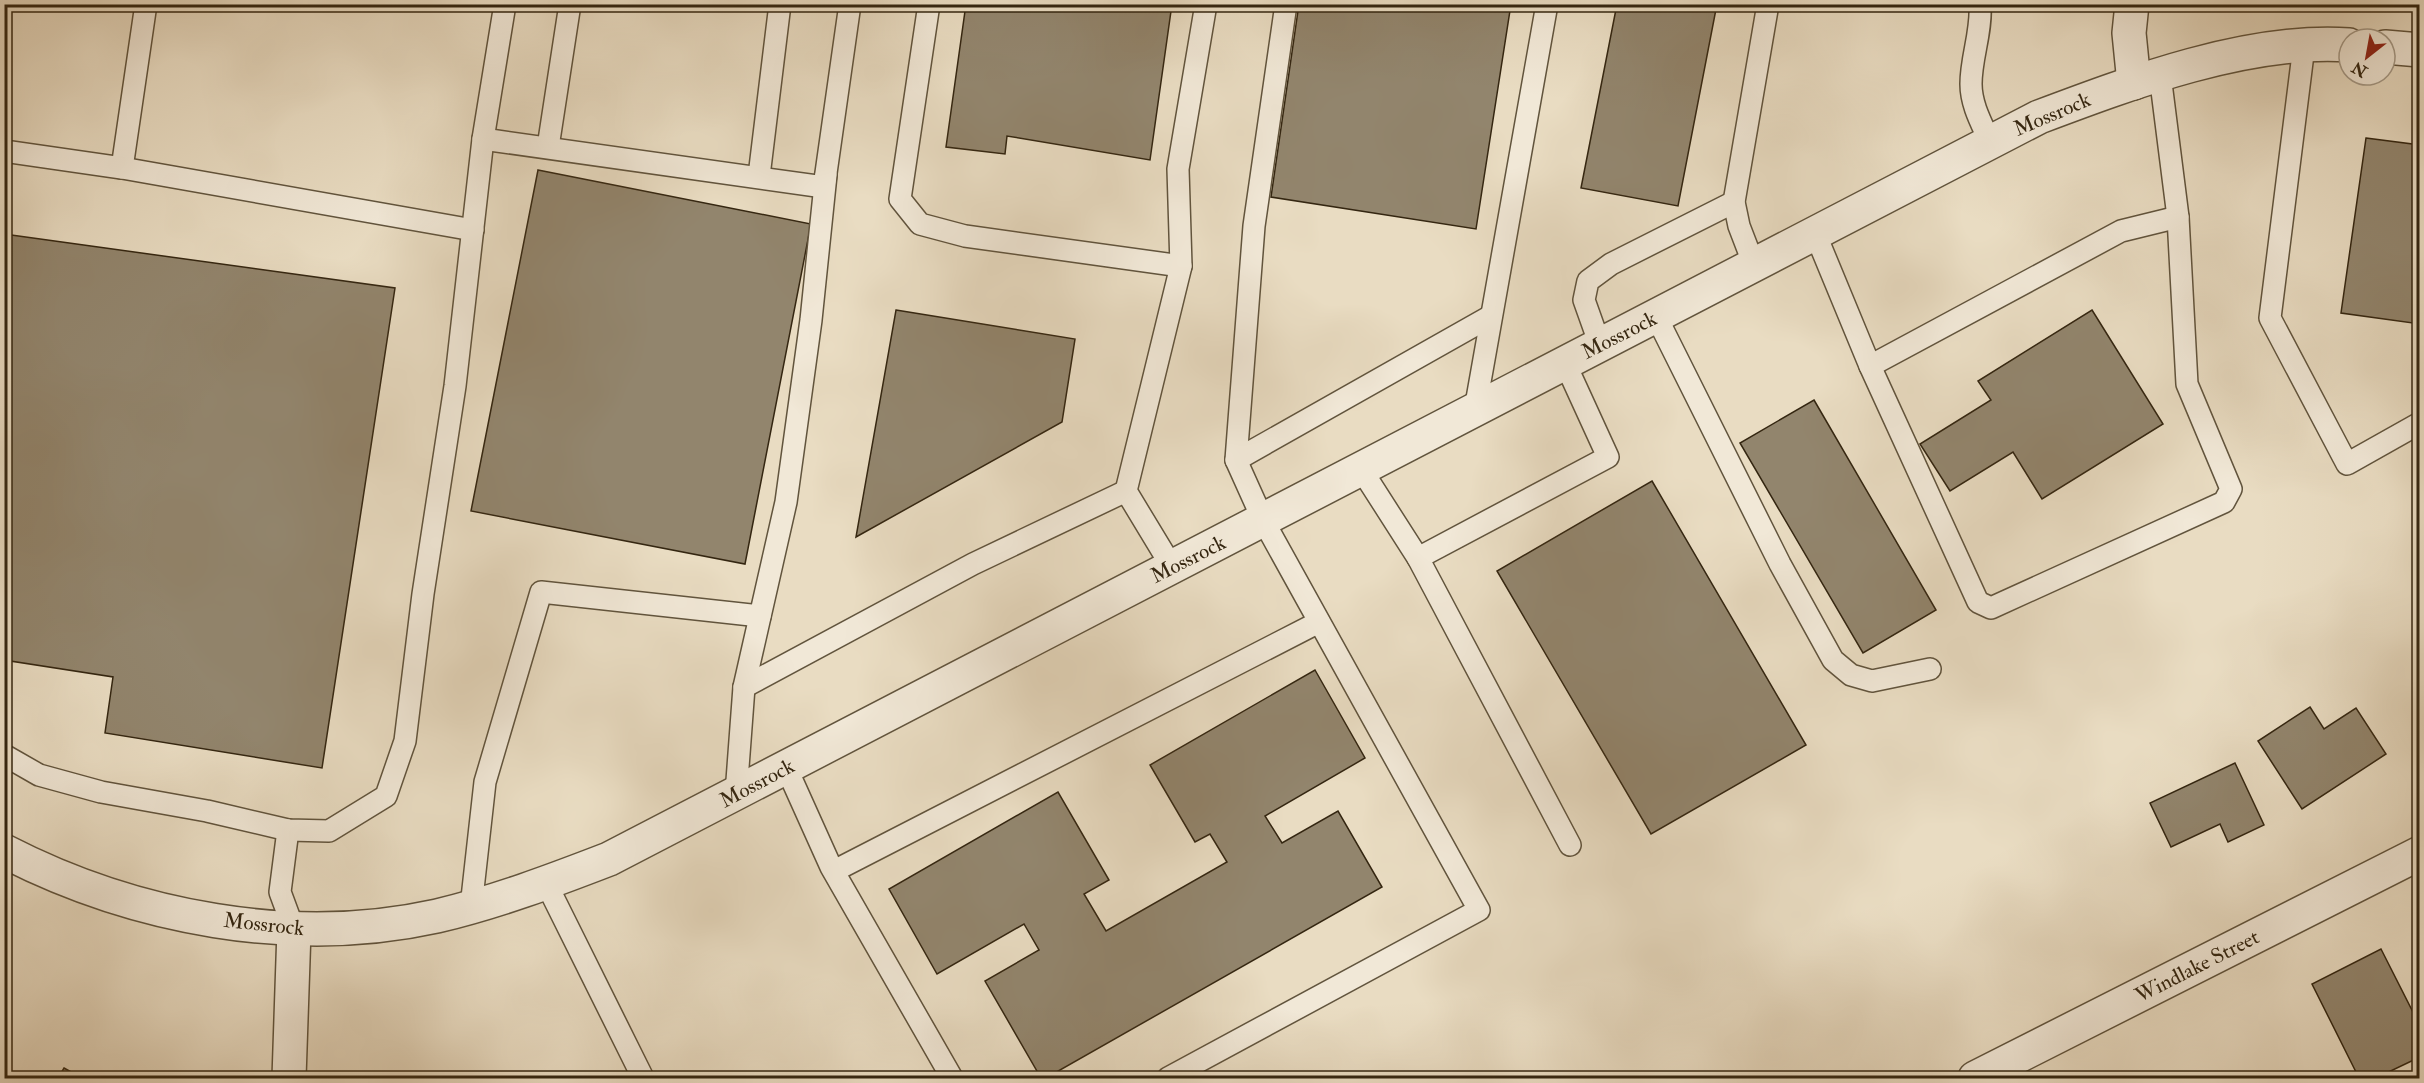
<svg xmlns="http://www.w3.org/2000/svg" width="2424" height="1083" font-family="'IM FELL Double Pica',serif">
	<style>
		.building { fill: #92856d; stroke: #342611; stroke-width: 1.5 }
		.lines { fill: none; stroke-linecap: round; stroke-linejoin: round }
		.service-casing { stroke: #61543d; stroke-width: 24 }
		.minor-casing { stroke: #61543d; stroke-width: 36 }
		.tertiary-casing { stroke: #61543d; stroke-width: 36 }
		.service { stroke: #f1e8d7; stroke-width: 21 }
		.minor { stroke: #f1e8d7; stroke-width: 33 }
		.tertiary { stroke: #f1e8d7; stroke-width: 33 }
		.labels { text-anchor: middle; stroke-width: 4.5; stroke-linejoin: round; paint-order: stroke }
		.street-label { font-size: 21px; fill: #342611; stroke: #f1e8d7 }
	</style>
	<rect width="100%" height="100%" fill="#e9dcc2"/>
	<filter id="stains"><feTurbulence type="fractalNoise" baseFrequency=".00333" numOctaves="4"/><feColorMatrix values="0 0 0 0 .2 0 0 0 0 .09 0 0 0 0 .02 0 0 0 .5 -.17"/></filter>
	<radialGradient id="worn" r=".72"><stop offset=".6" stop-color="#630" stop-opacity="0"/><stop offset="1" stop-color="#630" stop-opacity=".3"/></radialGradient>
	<!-- building -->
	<g class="building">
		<polygon points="966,4 1172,4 1150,160 1007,136 1005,154 946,147"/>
		<polygon points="1299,4 1511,4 1476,229 1271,197"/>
		<polygon points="1617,4 1717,4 1678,206 1581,188"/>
		<polygon points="2366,138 2420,145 2420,324 2341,313"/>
		<polygon points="538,170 811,224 745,564 471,511"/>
		<polygon points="4,234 395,288 322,768 105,733 113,677 4,660"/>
		<polygon points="896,310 1075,339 1062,422 856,537"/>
		<polygon points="2092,310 2163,424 2042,499 2013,452 1950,491 1920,444 1991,400 1978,381"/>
		<polygon points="1814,400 1936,610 1863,653 1740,443"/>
		<polygon points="1652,481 1806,745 1651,834 1497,571"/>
		<polygon points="1315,670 1365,758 1265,816 1282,843 1338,811 1382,887 1046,1078 1041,1078 985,981 1039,950 1024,924 937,974 889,889 1058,792 1109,880 1084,894 1106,931 1227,862 1210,834 1195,842 1150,765"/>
		<polygon points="2310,707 2324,729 2356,708 2386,754 2302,809 2258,741"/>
		<polygon points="2235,763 2264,825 2228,842 2220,824 2171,847 2150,803"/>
		<polygon points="2381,949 2420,1026 2420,1057 2376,1078 2359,1078 2312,984"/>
		<polygon points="64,1068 82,1078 58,1078"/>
	</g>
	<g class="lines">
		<!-- service casing -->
		<g class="service-casing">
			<g id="service">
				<polyline points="929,4 900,199 920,224 965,236 1181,266"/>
				<path d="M 1980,4 C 1982,32 1971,57 1971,84 C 1971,105 1982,124 1990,142"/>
				<polyline points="2304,46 2270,318 2347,464 2420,423"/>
				<polyline points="483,139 824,187 850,4"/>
				<polyline points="548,147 570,4"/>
				<polyline points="4,151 122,168 146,4"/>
				<polyline points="122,168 473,230"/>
				<polyline points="759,176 780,4"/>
				<polyline points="1815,233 1870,366 2121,231 2178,217"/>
				<polyline points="1754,265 1739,226 1734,202 1768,4"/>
				<polyline points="1656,316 1780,564 1833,660 1851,675 1872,681 1930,669"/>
				<polyline points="1600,345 1584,300 1588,281 1611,264 1734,202"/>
				<polyline points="1565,363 1608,457 1418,558 1570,845"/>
				<polyline points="1870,366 1978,602 1991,608 2224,502 2231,489 2187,384 2178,217 2160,75"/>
				<polyline points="1475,410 1547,4"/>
				<polyline points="1236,460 1491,316"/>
				<polyline points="1361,469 1418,558"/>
				<polyline points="1172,567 1126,491 1181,266 1178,169 1206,4"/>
				<polyline points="744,687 973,564 1126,491"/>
				<polyline points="4,755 39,775 101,792 207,811 288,830 329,831 386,796 405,741 423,594 455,386 483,139 505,4"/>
				<polyline points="786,767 831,867 952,1078"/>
				<polyline points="736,794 744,687 786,502 811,320 826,175"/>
				<polyline points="288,830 280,892 294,930"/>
				<polyline points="834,871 1319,622"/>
				<polyline points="546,883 643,1078"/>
				<polyline points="471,907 485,782 541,592 760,616"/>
				<polyline points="1168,1078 1479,910 1263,520 1236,460 1254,226 1286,4"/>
			</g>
		</g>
		<!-- minor casing -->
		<g class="minor-casing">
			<g id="minor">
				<polyline points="289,1078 294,930"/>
				<polyline points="1975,1078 2420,853"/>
			</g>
		</g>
		<!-- tertiary casing -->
		<g class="tertiary-casing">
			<g id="tertiary">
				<polyline points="2132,4 2129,33 2134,83"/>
				<polyline points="2385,47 2420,50"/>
				<path d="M 4,851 C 134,918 293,948 437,916 C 496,902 552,881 609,859 L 2039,117 C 2132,82 2249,38 2349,45"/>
			</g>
		</g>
		<!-- service -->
		<use href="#service" class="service"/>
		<!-- minor -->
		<use href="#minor" class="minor"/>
		<!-- tertiary -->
		<use href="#tertiary" class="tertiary"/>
	</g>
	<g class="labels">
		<!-- street labels -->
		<g class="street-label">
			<text transform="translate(2052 114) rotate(-23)" y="7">Mossrock</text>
			<text transform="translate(1619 335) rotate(-27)" y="7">Mossrock</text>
			<text transform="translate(1188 559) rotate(-27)" y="7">Mossrock</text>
			<text transform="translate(757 783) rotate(-28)" y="7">Mossrock</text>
			<text transform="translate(264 924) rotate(6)" y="7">Mossrock</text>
			<text transform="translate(2197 966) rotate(-27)" y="7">Windlake Street</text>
		</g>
	</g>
	<!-- margin -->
	<rect width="2424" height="1083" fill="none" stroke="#e9dcc2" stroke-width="24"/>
	<rect x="6" y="6" width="2412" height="1071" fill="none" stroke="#342611" stroke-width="3"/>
	<rect x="12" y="12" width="2400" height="1059" fill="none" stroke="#342611" stroke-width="1.5"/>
	<!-- north arrow -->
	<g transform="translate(2367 57) rotate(211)"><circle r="28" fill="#f1e8d7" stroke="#a59a88" stroke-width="1.5"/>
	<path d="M0-4.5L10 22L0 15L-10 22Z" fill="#8f2418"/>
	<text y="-9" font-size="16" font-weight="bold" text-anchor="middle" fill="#342611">N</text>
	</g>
	<rect width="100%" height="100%" filter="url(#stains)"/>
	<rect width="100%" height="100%" fill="url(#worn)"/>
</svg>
